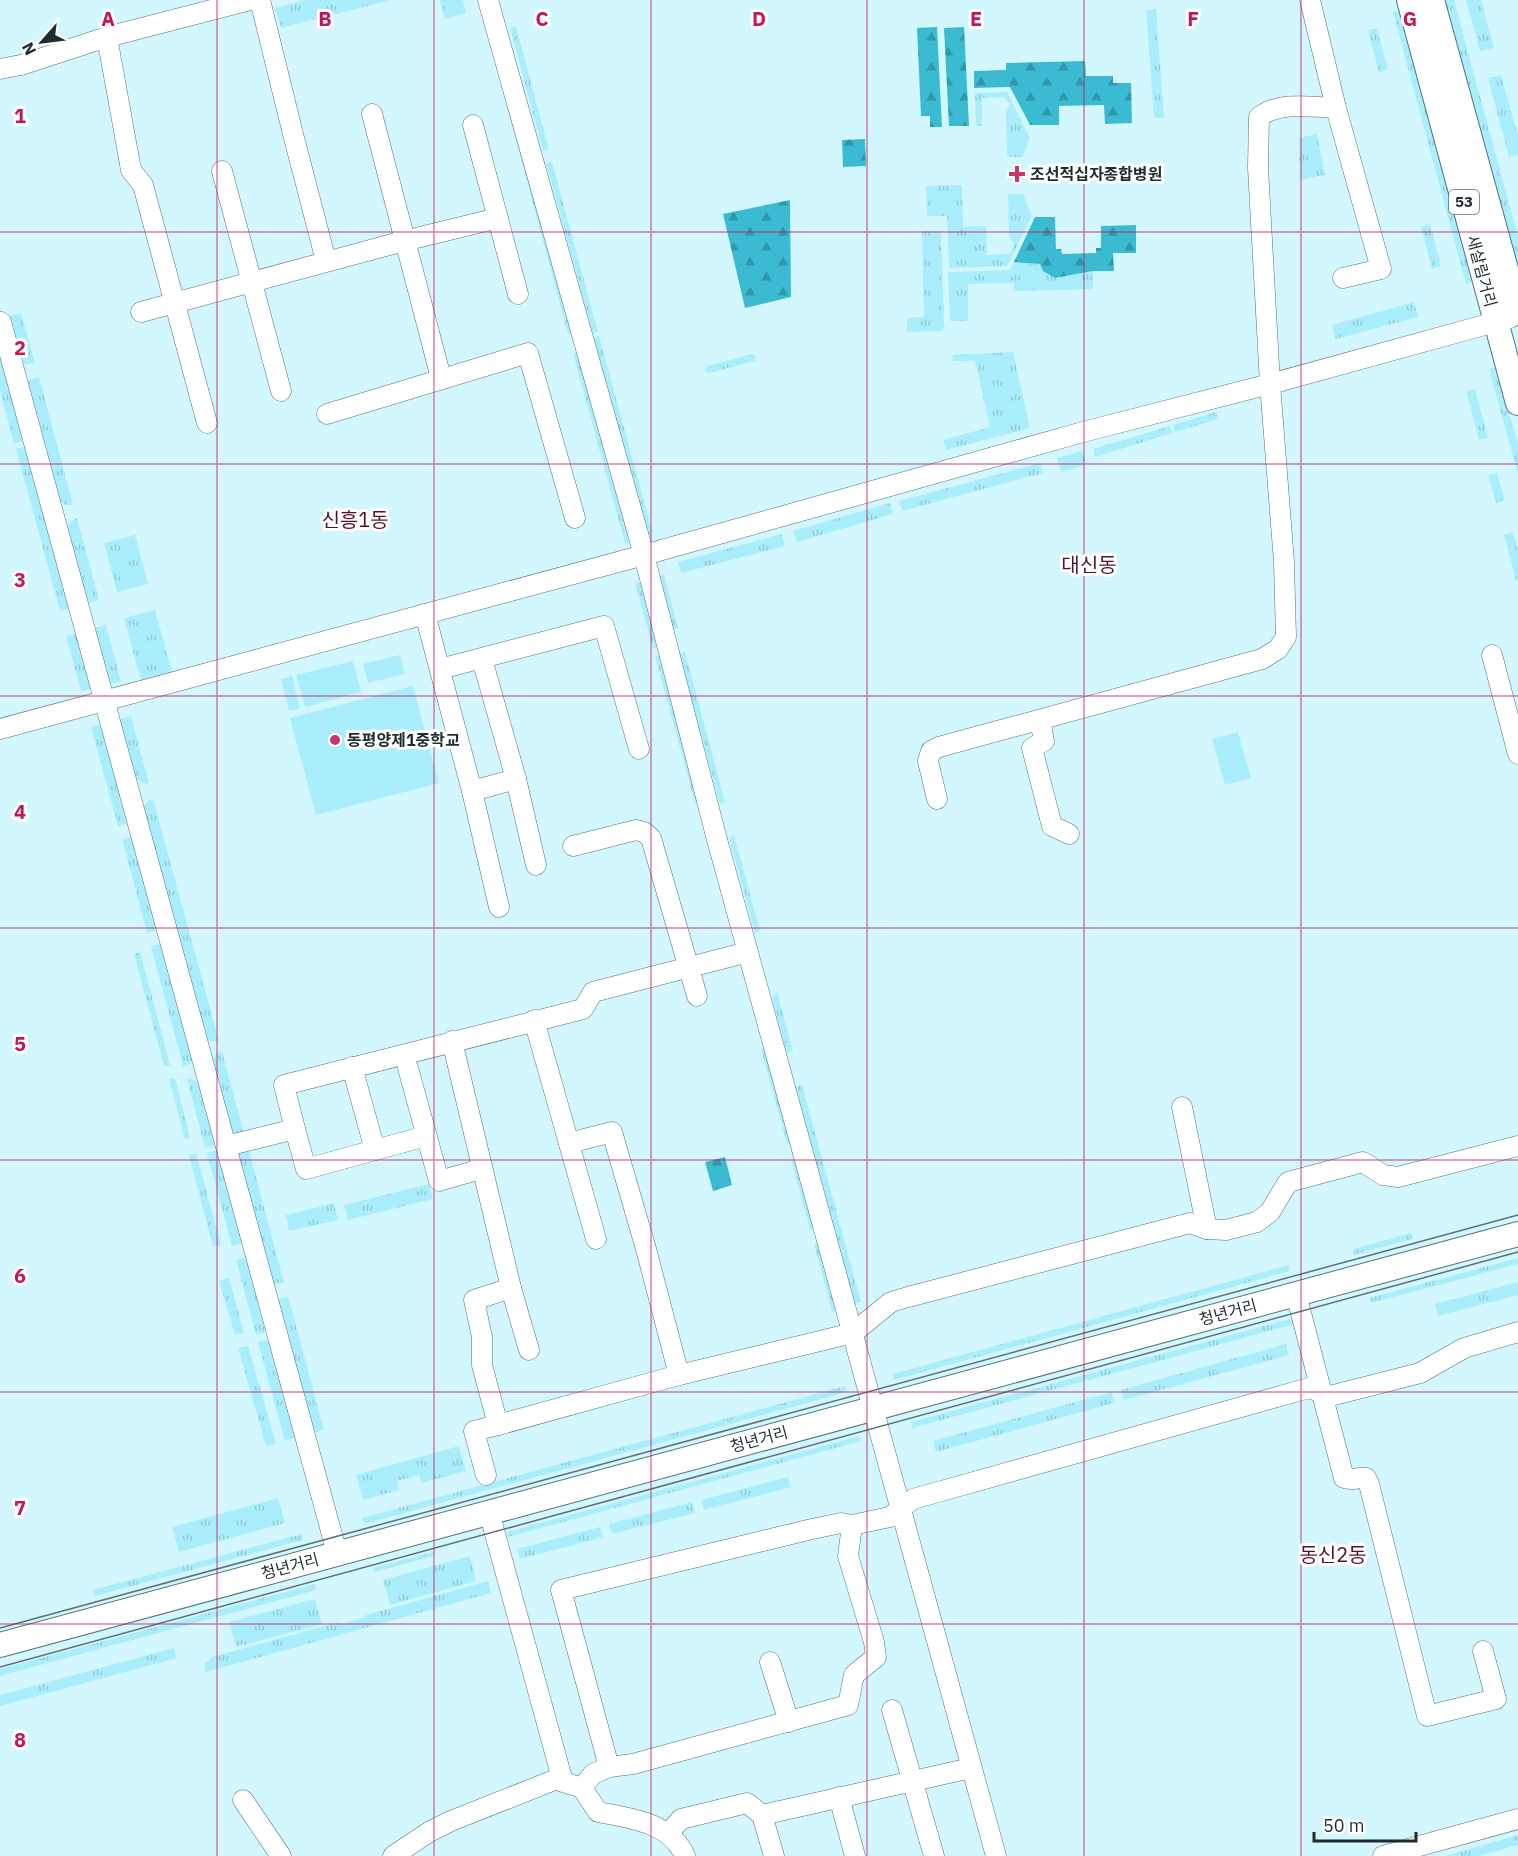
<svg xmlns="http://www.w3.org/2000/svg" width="1518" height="1856" font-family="'IBM Plex Sans','Noto Sans KR',sans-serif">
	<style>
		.grass { fill: url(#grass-tufts) }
		.forest { fill: url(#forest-firs) }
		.garden { fill: #aaeefd }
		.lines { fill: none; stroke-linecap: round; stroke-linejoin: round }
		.minor-casing { stroke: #527279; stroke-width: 21 }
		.major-casing { stroke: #527279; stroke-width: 26 }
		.minor { stroke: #fff; stroke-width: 20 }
		.major { stroke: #fff; stroke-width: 24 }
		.tram { stroke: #5b7175; stroke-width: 1.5 }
		.grid { fill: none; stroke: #c2185b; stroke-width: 1.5; stroke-opacity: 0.55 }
		.poi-dot { fill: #c3376b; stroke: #fff; stroke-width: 2 }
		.labels { text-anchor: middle; stroke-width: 6; stroke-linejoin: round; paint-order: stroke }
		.shield { fill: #fff; stroke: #626c6e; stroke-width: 1.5 }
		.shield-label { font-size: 15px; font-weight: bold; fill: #1f2d30 }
		.poi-label { font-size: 16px; font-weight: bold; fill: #1f2d30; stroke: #fff; text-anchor: start }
		.street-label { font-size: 16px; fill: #1f2d30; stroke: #fff }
		.quarter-label { font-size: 20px; fill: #54112a; stroke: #fff }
		.grid-label { font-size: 20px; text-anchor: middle; font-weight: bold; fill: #c2185b; stroke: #fff; stroke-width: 6; stroke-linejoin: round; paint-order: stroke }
	</style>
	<defs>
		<pattern id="grass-tufts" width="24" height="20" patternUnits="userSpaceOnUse" patternTransform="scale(1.5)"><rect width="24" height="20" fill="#aaeefd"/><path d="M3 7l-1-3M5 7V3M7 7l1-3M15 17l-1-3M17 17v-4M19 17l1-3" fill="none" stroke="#92ccd9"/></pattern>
		<pattern id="forest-firs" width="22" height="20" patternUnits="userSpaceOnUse" patternTransform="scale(1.5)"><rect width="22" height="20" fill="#3bbbd2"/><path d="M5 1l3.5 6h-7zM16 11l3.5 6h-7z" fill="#3198ab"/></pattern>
	</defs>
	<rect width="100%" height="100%" fill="#d3f7fe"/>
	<!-- grass -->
	<g class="grass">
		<polygon points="305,0 391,0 281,28 275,8"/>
		<polygon points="440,0 463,0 466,13 445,19"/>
		<polygon points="1443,0 1454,0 1518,237 1518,270"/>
		<polygon points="1466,0 1481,0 1494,48 1480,51"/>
		<polygon points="1156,9 1164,118 1154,118 1146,10"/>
		<polygon points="1400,10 1474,282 1466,284 1393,12"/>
		<polygon points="516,26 549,150 543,151 510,28"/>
		<polygon points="1377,28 1388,70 1379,73 1368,30"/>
		<polygon points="1501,75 1518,136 1518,155 1509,157 1488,78"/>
		<polygon points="505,83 573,333 568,334 501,84"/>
		<polygon points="1007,92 1030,138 1023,157 1007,157 1006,113 1010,104 1004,97 982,98 982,126 976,126 975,93"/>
		<polygon points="1317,134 1325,175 1300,180 1299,138"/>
		<polygon points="552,162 598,332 593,334 546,163"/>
		<circle cx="1144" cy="172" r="9"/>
		<polygon points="962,185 963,227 986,226 987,255 1009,254 1012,251 1014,243 1009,237 1008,194 1023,194 1032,216 1007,266 949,268 947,216 927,216 926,186"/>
		<polygon points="1430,224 1441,266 1432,269 1421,227"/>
		<polygon points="922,231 941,231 944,327 941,331 907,332 907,318 924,317"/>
		<polygon points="1014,262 1040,264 1055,278 1093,271 1093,289 1014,291 1014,283 968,284 968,321 950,321 948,272 1010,270"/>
		<polygon points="1414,302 1418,317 1336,339 1332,325"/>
		<polygon points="21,313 35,363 24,364 22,361 10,316"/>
		<polygon points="599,336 653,534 647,535 594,338"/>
		<polygon points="0,351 24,441 14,443 0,391"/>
		<polygon points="578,352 630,542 625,543 573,353"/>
		<polygon points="1013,352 1030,428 946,450 943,440 990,427 975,361 953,361 952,355"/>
		<polygon points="752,354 757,357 754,361 709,373 705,371 707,366"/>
		<polygon points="1497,366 1518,445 1518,474 1489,369"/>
		<polygon points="39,377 73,505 65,505 59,498 28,384 29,380"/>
		<polygon points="1475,389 1488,438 1479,440 1466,391"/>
		<polygon points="1216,412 1218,419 1175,432 1173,425"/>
		<polygon points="1170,426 1172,433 1095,457 1093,449"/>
		<polygon points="26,446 70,608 60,611 16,449"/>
		<polygon points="1082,451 1086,465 1061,472 1057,458"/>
		<polygon points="1040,463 1043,473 902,511 899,501"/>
		<polygon points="1497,473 1505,500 1496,503 1488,475"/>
		<polygon points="890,503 893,514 797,542 793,531"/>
		<polygon points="77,518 99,600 88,603 67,529 72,520"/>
		<polygon points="1513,532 1518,550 1518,580 1516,580 1504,535"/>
		<polygon points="782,534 785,546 681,573 678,562"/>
		<polygon points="135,535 148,584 117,592 104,543"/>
		<polygon points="664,574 678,628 673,630 658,576"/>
		<polygon points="640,581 658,647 653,649 635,582"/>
		<polygon points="155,610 172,672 141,681 124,618"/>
		<polygon points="106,625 121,681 109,684 94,628"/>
		<polygon points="76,633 92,689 81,691 66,636"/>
		<polygon points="685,652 725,802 720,804 679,653"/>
		<polygon points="660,654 700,801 695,803 655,656"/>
		<polygon points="131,716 149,783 145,784 135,778 119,719"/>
		<polygon points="101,724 128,823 118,826 91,727"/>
		<polygon points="153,799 219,1041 208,1041 205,1038 143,807 149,800"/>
		<polygon points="734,835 760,931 755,933 730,841 731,837"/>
		<polygon points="132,837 157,930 147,933 122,839"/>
		<polygon points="161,944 193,1063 183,1066 151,946"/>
		<polygon points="140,952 170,1065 164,1066 134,954"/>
		<polygon points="777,992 793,1051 787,1053 773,1001 773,997"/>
		<polygon points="761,1049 766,1050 791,1142 787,1144"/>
		<polygon points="222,1052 245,1136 233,1139 212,1062 216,1054"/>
		<polygon points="175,1078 190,1138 185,1139 169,1079"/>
		<polygon points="190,1078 199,1083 216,1145 205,1148 187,1079"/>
		<polygon points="802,1085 861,1302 855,1304 796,1087"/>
		<polygon points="248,1147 284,1282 273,1284 236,1151"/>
		<polygon points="217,1150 242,1243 232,1246 207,1153"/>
		<polygon points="196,1153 221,1245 213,1247 189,1155"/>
		<polygon points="796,1158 815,1228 810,1230 791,1159"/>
		<polygon points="429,1184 433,1199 348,1220 344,1205"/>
		<polygon points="334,1203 338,1220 289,1231 286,1215"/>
		<polygon points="1411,1233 1412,1239 1354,1255 1353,1249"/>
		<polygon points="814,1244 819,1244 838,1310 832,1312"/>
		<polygon points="246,1257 265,1330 264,1333 256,1335 236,1260"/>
		<polygon points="1518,1258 1518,1264 1371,1303 1369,1298"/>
		<polygon points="1289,1265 1290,1271 894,1380 893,1374"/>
		<polygon points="229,1278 244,1333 235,1335 219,1281"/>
		<polygon points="1518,1282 1518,1295 1438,1316 1435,1304"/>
		<polygon points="288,1296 324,1430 313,1433 278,1300"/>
		<polygon points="1300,1316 1302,1322 912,1428 911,1422"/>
		<polygon points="266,1340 269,1342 295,1438 285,1441 258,1342"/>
		<polygon points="1286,1344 1289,1355 1124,1400 1121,1390"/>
		<polygon points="248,1346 276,1444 266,1446 238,1348"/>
		<polygon points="845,1386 847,1392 364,1524 362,1518"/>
		<polygon points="1112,1392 1114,1403 936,1452 933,1441"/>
		<polygon points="859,1436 861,1441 508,1537 507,1532"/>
		<polygon points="459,1446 466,1471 422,1483 419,1475 397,1481 399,1490 363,1500 356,1475"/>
		<polygon points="788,1477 791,1487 704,1510 701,1500"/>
		<polygon points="278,1498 285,1523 179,1552 172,1527"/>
		<polygon points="692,1502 695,1513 612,1534 609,1524"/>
		<polygon points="600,1527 603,1537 520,1559 517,1549"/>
		<polygon points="302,1534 303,1540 95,1596 93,1590"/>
		<polygon points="433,1552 434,1556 374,1572 373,1568"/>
		<polygon points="470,1556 476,1581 390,1605 383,1580"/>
		<polygon points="488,1581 491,1593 206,1672 204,1664 212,1657 339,1622 341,1624 366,1617 366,1615"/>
		<polygon points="315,1584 316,1590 0,1676 0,1669"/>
		<polygon points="315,1599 322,1624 236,1647 229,1622"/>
		<polygon points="174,1648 177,1658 0,1706 0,1695"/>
		<polygon points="1518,1835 1518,1845 1479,1856 1445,1856"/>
	</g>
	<!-- forest -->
	<g class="forest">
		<polygon points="937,27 942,127 930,127 930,116 921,116 917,28"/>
		<polygon points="964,27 969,126 949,126 944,28"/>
		<polygon points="1085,61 1086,76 1113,76 1113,83 1131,83 1132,123 1105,124 1104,105 1059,106 1059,125 1030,125 1010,87 974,88 974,71 1006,70 1006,63"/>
		<polygon points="865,139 866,166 843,167 842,140"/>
		<polygon points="790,200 791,297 745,308 723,214"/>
		<polygon points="1035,217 1055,217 1056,249 1061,249 1062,254 1096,253 1096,248 1101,248 1101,226 1136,225 1136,253 1113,253 1114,271 1093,271 1055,278 1043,271 1040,264 1014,262"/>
		<polygon points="725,1157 732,1185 713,1191 705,1162"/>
	</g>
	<!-- garden -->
	<g class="garden">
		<polygon points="400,655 405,674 368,683 363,664"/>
		<polygon points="353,661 361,692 305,707 296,675"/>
		<polygon points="292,676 300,708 289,711 281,679"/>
		<polygon points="413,686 439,783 316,815 290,718"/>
		<polygon points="1238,732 1251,778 1225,785 1212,739"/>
	</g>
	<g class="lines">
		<!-- minor casing -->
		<g class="minor-casing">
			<g id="minor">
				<polyline points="260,0 293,134 326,261"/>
				<polyline points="488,0 644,555 716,836 996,1856"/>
				<polyline points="1310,0 1336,108 1381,269 1343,278"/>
				<polyline points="107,37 131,170 143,185 207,423"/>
				<polyline points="0,69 21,65 107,37 250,0"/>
				<polyline points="372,114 441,378"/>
				<polyline points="473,125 518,294"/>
				<polyline points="222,171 281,391"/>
				<polyline points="141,312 404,241 498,218"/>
				<polyline points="1,322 337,1553"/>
				<polyline points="327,414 528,353 575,518"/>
				<polyline points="425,614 472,791 499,907"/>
				<polyline points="1492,655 1518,754"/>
				<polyline points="482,659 516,779 536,865"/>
				<polyline points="440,669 604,626 639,749"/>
				<polyline points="1040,720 1044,741 1032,748 1052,826 1069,834"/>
				<polyline points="0,729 644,555 1083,432 1270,384 1510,318"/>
				<polyline points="472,791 516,779"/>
				<path d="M 937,799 L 928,761 L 931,751 L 939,747 L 1262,659 L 1278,649 L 1286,637 L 1284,562 L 1270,384 L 1258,168 L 1259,117 C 1280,101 1311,107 1336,108"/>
				<polyline points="573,846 636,830 644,832 651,838 697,996"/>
				<polyline points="534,1020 596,1239"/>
				<polyline points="452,1041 511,1288 529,1350"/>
				<polyline points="352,1067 375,1150"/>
				<polyline points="408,1068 439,1181 481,1169"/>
				<polyline points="1182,1107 1207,1229"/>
				<polyline points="295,1129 306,1169 426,1136"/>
				<polyline points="569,1143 612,1132 646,1249 679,1375 853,1333 891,1302 908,1297 1190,1223 1207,1229 1226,1230 1257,1222 1270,1212 1288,1182 1363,1162 1383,1175 1398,1177 1518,1146"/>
				<polyline points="226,1146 295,1129 284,1085 583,1009 593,992 748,952"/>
				<path d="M 1296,1294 L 1344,1478 C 1352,1481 1358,1477 1366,1478 L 1369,1484 L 1427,1716 L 1496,1699 L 1483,1651"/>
				<polyline points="498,1425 679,1375"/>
				<polyline points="486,1475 474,1431 498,1425 482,1365 482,1337 474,1300 511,1288"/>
				<polyline points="489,1512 563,1782 582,1788"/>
				<polyline points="852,1525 848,1556 874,1642 876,1657 854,1675 848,1705 633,1764 609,1767 561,1590 812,1529 841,1523 852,1525 890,1517 913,1499 1309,1388 1330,1396 1420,1373 1464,1348 1518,1332"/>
				<polyline points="770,1662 789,1722"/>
				<polyline points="892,1710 934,1856"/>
				<path d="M 609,1767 L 593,1774 L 582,1788 L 598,1812 C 630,1818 670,1822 685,1856"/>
				<polyline points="839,1797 855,1856"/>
				<polyline points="243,1800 281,1856"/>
				<polyline points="762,1815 971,1768"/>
				<polyline points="668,1834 681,1819 747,1803 762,1815 774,1856"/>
				<polyline points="393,1856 429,1832 451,1821 562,1777"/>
				<polyline points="1383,1856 1518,1819"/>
			</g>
		</g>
		<!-- major casing -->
		<g class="major-casing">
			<g id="major">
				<polyline points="1409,0 1518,403"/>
				<polyline points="1432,0 1518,313"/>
				<polyline points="0,1645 1518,1234"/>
			</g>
		</g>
		<!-- minor -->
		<use href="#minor" class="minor"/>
		<!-- major -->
		<use href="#major" class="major"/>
		<!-- tram -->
		<g class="tram">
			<polyline points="0,1628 1518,1215"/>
			<polyline points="0,1667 1518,1252"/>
		</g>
	</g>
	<!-- grid -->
	<path class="grid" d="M 217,0 L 217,1856M 434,0 L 434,1856M 651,0 L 651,1856M 867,0 L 867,1856M 1084,0 L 1084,1856M 1301,0 L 1301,1856M 0,232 L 1518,232M 0,464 L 1518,464M 0,696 L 1518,696M 0,928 L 1518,928M 0,1160 L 1518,1160M 0,1392 L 1518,1392M 0,1624 L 1518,1624"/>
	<!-- markers -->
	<g class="poi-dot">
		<path d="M1014 165h6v6h6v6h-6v6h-6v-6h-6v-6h6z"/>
		<circle cx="335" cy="740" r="6"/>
	</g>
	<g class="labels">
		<!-- shield labels -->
		<rect class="shield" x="1449" y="190" width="30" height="24" rx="4.5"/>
		<g class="shield-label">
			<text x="1464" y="207">53</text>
		</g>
		<!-- poi labels -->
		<g class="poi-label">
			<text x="1030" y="180">조선적십자종합병원</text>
			<text x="347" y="746">동평양제1중학교</text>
		</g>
		<!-- street labels -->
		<g class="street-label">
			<text transform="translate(1482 271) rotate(75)" y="6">새살림거리</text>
			<text transform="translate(1228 1312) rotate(-15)" y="6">청년거리</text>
			<text transform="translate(759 1439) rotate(-15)" y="6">청년거리</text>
			<text transform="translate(290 1566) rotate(-15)" y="6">청년거리</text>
		</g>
		<!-- quarter labels -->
		<g class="quarter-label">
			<text x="355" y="527">신흥1동</text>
			<text x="1089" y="572">대신동</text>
			<text x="1333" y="1562">동신2동</text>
		</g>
	</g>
	<g class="grid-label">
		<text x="108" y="26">A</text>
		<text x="325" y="26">B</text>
		<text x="542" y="26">C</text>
		<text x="759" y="26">D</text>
		<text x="976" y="26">E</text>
		<text x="1193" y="26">F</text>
		<text x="1410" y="26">G</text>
		<text x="20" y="123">1</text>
		<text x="20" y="355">2</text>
		<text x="20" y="587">3</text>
		<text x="20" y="819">4</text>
		<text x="20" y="1051">5</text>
		<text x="20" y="1283">6</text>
		<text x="20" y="1515">7</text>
		<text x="20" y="1747">8</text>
	</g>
	<!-- north arrow -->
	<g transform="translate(42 42) rotate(242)" stroke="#ffffff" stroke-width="4.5" paint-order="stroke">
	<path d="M0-4.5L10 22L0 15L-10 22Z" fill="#1f2d30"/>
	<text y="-9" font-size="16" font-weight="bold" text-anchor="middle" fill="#1f2d30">N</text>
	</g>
	<!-- scale -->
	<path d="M1314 1832v9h102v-9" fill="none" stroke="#1f2d30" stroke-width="3"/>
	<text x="1323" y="1832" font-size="18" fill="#1f2d30" stroke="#ffffff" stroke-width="4.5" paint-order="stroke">50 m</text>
</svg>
